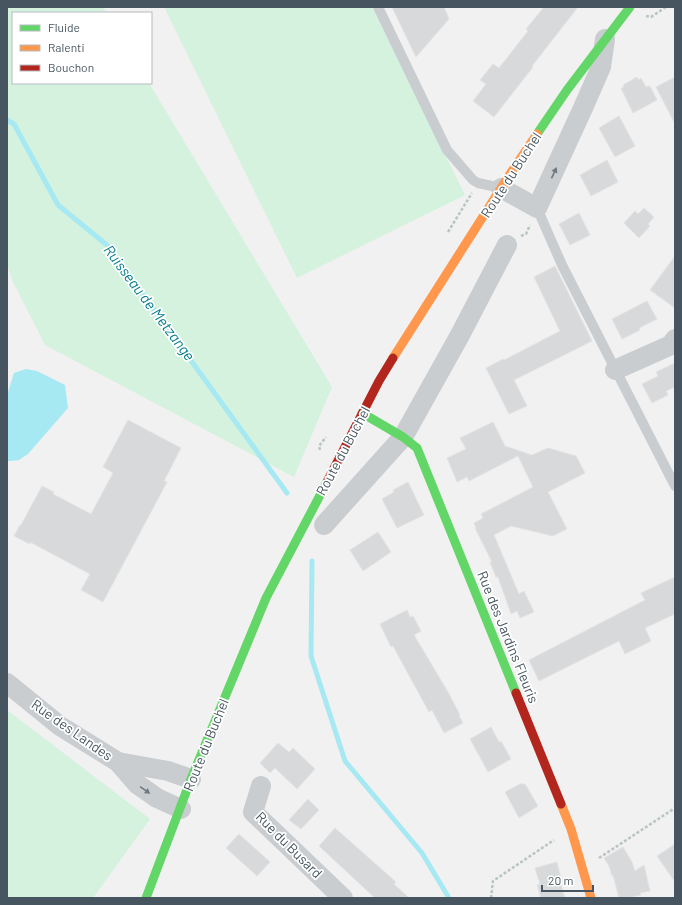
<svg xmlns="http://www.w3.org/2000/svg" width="682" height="905" font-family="Barlow,sans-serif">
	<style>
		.green { fill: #d4f2dd }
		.water { fill: #a6e9f2 }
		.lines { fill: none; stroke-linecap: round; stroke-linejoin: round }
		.stream { stroke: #a6e9f2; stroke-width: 5 }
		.building { fill: #d8d9da; stroke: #e3e3e4 }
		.path { stroke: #b8c6c1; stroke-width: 2.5; stroke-dasharray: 3 2; stroke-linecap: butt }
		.lane { stroke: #cacdd0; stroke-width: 10 }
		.street { stroke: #cacdd0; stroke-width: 20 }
		.fast { stroke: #63d668; stroke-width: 9 }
		.slow { stroke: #ff974d; stroke-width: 9 }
		.jam { stroke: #b3261e; stroke-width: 9 }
		.oneway { fill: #6e7981 }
		.labels { text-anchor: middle; stroke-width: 3.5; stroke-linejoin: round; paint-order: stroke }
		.street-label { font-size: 14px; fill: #46555f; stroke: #fff }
		.water-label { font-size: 15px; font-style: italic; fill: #067c8d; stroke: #fff }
	</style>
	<rect width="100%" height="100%" fill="#f2f1f1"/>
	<!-- green -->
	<g class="green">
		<polygon points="7,7 103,7 107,13 13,13 13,83 149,83 332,387 294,477 45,345 12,280 7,264"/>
		<polygon points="164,7 372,7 465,195 297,278"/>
		<polygon points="7,710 150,819 93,898 7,898"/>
	</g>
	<!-- water -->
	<polygon class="water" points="26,369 37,371 65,385 68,408 28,454 19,460 11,461 7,461 7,395 14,373"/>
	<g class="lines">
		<!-- stream -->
		<g class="stream">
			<polyline points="7,120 14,124 58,205 108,246 287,493"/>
			<polyline points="312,561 311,656 345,761 422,853 449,898"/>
		</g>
	</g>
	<!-- building -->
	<g class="building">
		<polygon points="392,7 444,7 449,19 416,57"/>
		<polygon points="544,7 578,7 532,66 533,67 494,117 473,101 486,84 480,80 493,64 499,68 528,31 526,29"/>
		<polygon points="637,77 638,80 641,78 646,87 650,86 657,100 633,113 621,88 624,87 623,85"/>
		<polygon points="675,77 675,124 656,87"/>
		<polygon points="619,116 635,146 615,157 599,128"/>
		<polygon points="607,160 618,182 591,196 580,175"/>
		<polygon points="644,208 654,217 648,224 650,226 639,238 624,223 635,211 638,214"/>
		<polygon points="579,213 590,235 570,245 559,224"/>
		<polygon points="675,256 675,308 650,290"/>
		<polygon points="555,266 592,341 514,380 527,406 509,414 486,368 503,359 504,360 560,331 534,277"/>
		<polygon points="647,301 657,319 639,328 640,330 622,339 612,319"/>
		<polygon points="675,363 675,387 666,391 668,395 652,403 642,384 658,376 656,372"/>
		<polygon points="128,420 181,448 164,481 167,482 103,602 81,590 90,574 30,542 30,544 14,536 20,525 21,525 42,486 54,492 53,494 91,514 113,473 103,467"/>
		<polygon points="493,422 505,446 532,455 548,448 576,456 585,473 548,492 567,529 553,536 511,526 494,535 519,594 524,591 534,612 520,618 517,611 511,614 498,577 496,577 490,562 492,562 475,528 476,528 474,523 483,518 481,514 533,487 518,456 469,481 467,477 457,482 447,458 466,449 460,438"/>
		<polygon points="408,482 424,515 397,528 382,499 394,492 393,490"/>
		<polygon points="378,532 391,552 363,571 350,550"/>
		<polygon points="675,577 675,614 645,628 651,641 625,654 619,641 539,681 529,660 645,600 641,593"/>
		<polygon points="407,610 410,617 413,616 421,631 414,635 448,692 460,715 459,716 463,723 444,733 432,710 429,712 393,646 391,647 380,624"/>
		<polygon points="491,727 499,742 501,741 511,759 488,772 470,739"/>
		<polygon points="278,743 289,752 293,748 315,769 297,789 275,768 270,773 260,763"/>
		<polygon points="520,784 525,784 538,806 519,818 505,792"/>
		<polygon points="308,799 319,810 301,829 289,820"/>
		<polygon points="335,828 396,882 394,884 409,898 375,898 319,846"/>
		<polygon points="239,834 270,862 257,876 226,848"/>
		<polygon points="675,844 675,882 657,856"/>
		<polygon points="623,847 632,862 635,871 644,865 650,891 640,893 641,895 627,898 619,898 613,875 612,876 609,866 604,858"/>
		<polygon points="557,862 561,879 559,879 565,898 541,898 537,885 540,884 535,868"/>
	</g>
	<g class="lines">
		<!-- path -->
		<g class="path">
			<polyline points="646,16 651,17 666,7"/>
			<polyline points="448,232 472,193"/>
			<polyline points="521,236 526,234 530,225"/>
			<polyline points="320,450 319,446 326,437"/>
			<polyline points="599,858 675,808"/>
			<polyline points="491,898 493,881 554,840"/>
		</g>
		<!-- lane -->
		<g class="lane">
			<polyline points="378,7 447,150 473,180 478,183 501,188"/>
			<polyline points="537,208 562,265 675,486"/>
		</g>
		<!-- street -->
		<g class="street">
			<polyline points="501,188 537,208 583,108 601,67 605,39"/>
			<polyline points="615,370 671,345 675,339"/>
			<polyline points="324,525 403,437 460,335 507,245"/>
			<polyline points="7,683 60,726 118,762 137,784 157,798 181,809"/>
			<polyline points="118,762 168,771 191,779"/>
			<polyline points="261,786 253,812 343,898"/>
		</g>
		<!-- fast -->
		<g class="fast">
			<polyline points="537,134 567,90 630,7"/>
			<polyline points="362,413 403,437 417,448 516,693"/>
			<polyline points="146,898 191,779 266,598 328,480"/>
		</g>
		<!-- slow -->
		<g class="slow">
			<polyline points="393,358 512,171 537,134"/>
			<polyline points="561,804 571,829 591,898"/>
		</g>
		<!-- jam -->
		<g class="jam">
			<polyline points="328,480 379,381 393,358"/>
			<polyline points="516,693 561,804"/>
		</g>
	</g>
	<!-- one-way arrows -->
	<defs><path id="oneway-solid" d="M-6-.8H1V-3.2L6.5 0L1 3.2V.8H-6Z"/></defs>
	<g class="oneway">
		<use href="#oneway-solid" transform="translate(554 173) rotate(-65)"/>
		<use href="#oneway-solid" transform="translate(145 790) rotate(35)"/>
	</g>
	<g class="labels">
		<!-- street labels -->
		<g class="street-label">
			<text transform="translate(511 175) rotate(-57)" y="5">Route du Buchel</text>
			<text transform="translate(343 451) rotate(-62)" y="5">Route du Buchel</text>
			<text transform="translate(508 637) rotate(68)" y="5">Rue des Jardins Fleuris</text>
			<text transform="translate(72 730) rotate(35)" y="5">Rue des Landes</text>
			<text transform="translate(206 745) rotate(-68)" y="5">Route du Buchel</text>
			<text transform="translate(289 845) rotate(45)" y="5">Rue du Busard</text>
		</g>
		<!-- water labels -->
		<g class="water-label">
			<text transform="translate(149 303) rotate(53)" y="5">Ruisseau de Metzange</text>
		</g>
	</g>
	<!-- border -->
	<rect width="682" height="905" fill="none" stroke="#46555f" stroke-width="16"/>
	<!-- legend -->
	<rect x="12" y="12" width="140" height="72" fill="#ffffff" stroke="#b5bbbf"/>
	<rect x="20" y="25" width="20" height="6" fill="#63d668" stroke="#b5bbbf"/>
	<text x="48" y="32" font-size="12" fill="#46555f">Fluide</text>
	<rect x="20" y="45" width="20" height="6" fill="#ff974d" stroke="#b5bbbf"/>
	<text x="48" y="52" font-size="12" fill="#46555f">Ralenti</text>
	<rect x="20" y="65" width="20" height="6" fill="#b3261e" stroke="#b5bbbf"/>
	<text x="48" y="72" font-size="12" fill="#46555f">Bouchon</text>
	<!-- scale -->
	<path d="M542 885v6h51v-6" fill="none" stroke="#46555f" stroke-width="2"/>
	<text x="548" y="885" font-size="12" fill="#46555f" stroke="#ffffff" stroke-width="3" paint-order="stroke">20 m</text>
</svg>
